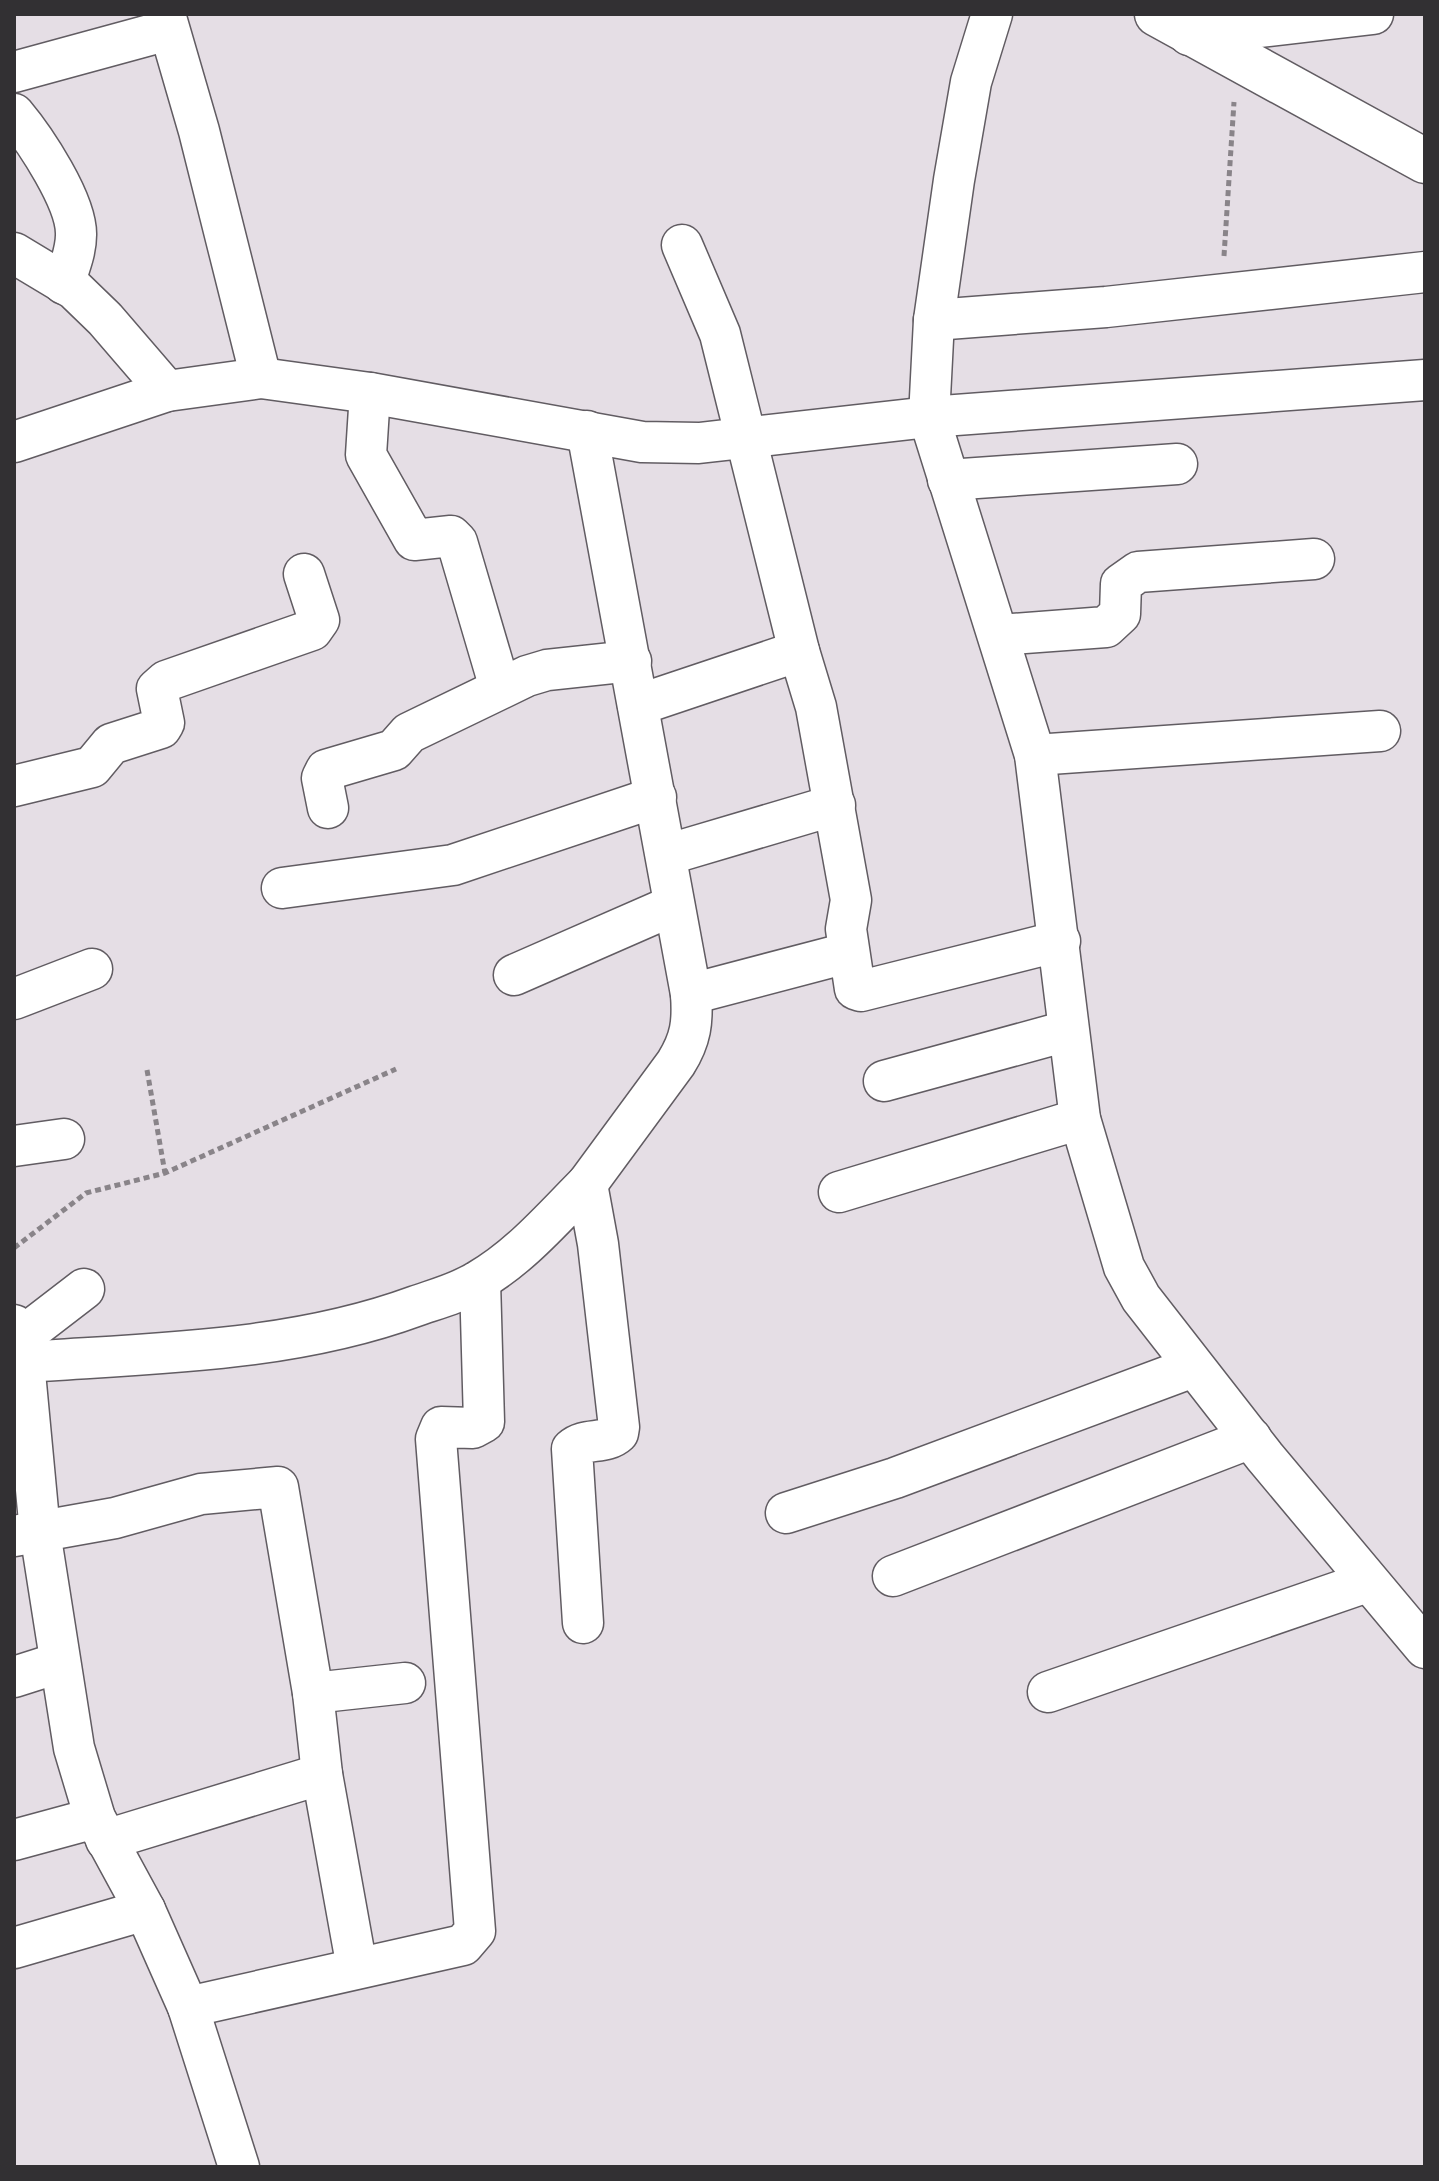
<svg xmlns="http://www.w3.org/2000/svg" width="1439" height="2181" font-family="'Playfair Display',serif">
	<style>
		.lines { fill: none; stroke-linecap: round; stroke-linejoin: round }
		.minor-casing { stroke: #615c62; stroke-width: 43 }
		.major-casing { stroke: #615c62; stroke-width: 47 }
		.path { stroke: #898489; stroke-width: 5; stroke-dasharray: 6 4; stroke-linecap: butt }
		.minor { stroke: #fff; stroke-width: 40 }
		.major { stroke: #fff; stroke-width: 44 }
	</style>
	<rect width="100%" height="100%" fill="#e5dee5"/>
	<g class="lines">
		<!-- minor casing -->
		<g class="minor-casing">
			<g id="minor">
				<polyline points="165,14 199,131 261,378"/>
				<polyline points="992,14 971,82 954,180 934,320 929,417 1035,755 1080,1119 1124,1267 1141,1298 1265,1457 1425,1648"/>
				<polyline points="1189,35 1373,14"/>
				<polyline points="14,72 168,30"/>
				<path d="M 14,114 C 35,139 77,202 76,235 C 76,252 69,268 64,284"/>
				<polyline points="682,245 720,334 799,651 816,707 851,900 846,929 855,989 861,991 1060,941"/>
				<polyline points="14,253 74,289 105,319 167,391"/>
				<polyline points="934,320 1106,307 1425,272"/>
				<polyline points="370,393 366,455 414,540 451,536 457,542 500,688"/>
				<path d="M 587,431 L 691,994 C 693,1022 691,1039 676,1063 L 587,1184"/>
				<polyline points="14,442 167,391 261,378 370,393 642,442 699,443 929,417 1425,380"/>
				<polyline points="948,480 1177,464"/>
				<polyline points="999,635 1106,627 1120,614 1121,584 1138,572 1314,559"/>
				<polyline points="638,705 799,651"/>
				<polyline points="1035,755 1380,731"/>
				<polyline points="14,786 92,767 111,744 161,728 164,723 157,689 166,681 312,630 319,620 304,574"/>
				<polyline points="328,808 322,778 326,770 394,750 409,733 527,676 547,670 631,661"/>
				<polyline points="666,855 835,805"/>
				<polyline points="282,888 453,865 656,797"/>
				<polyline points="514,975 674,905"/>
				<polyline points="691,994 847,953"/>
				<polyline points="14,999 92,969"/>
				<polyline points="884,1081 1067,1031"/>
				<polyline points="14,1146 64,1139"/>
				<polyline points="839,1192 1080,1119"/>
				<polyline points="14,1325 24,1362 40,1532 74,1748 95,1818 145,1910 188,2007 239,2167"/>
				<polyline points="19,1339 84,1289"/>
				<path d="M 24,1362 C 155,1353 291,1352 416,1306 C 436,1299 459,1293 478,1281 C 520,1257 553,1218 587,1184 L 598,1244 L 619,1427 L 618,1433 C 605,1445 585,1437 572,1449 L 583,1623"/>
				<polyline points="786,1513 895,1478 1193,1367"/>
				<polyline points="14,1536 115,1518 201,1494 278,1487 313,1693 322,1774 357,1968"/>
				<polyline points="893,1576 1251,1438"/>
				<polyline points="14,1677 58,1663"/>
				<polyline points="1048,1692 1367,1582"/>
				<polyline points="313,1693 405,1683"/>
				<polyline points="14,1840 95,1818"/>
				<polyline points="106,1840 322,1774"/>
				<polyline points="14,1948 145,1910"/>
				<polyline points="188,2007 463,1945 475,1931 436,1439 441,1427 473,1428 484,1422 480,1281"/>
			</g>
		</g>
		<!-- major casing -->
		<g class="major-casing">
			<polyline id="major" points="1157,14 1425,161"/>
		</g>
		<!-- path -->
		<g class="path">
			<polyline points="1224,256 1234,102"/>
			<polyline points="147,1070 165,1173"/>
			<polyline points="14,1248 86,1193 165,1173 396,1069"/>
		</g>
		<!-- minor -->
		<use href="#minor" class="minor"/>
		<!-- major -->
		<use href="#major" class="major"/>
	</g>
	<!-- border -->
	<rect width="1439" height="2181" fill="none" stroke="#323033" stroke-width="32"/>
</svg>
